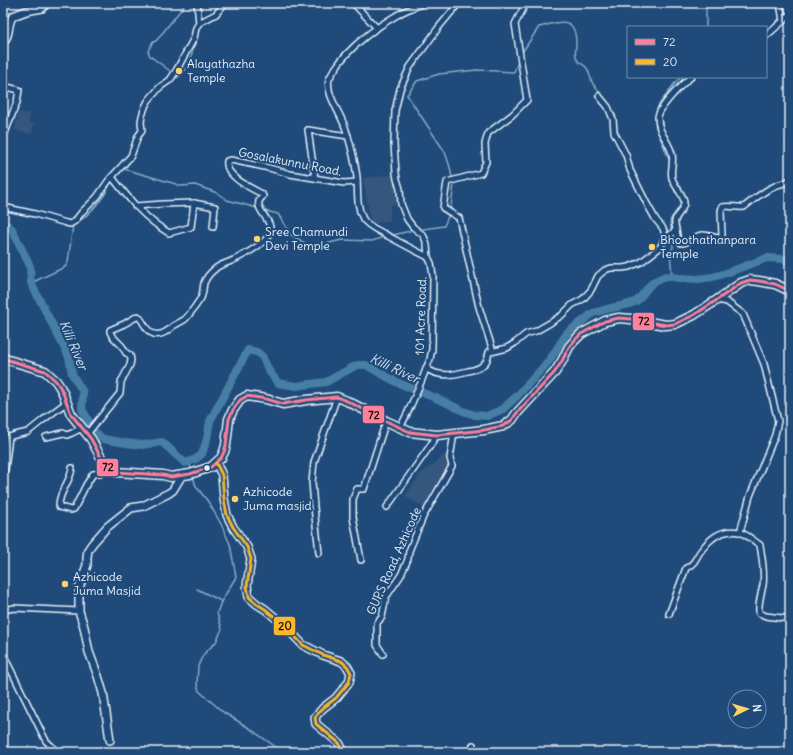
<svg xmlns="http://www.w3.org/2000/svg" width="793" height="755" font-family="Delius,sans-serif">
	<style>
		.built { fill: #34577d }
		.lines { fill: none; stroke-linecap: round; stroke-linejoin: round }
		.stream { stroke: #87acc6; stroke-width: 1.5 }
		.river { stroke: #477ea4; stroke-width: 8 }
		.street-casing { stroke: #e8f1f8; stroke-width: 8 }
		.secondary-casing { stroke: #e8f1f8; stroke-width: 10 }
		.primary-casing { stroke: #e8f1f8; stroke-width: 11 }
		.street { stroke: #1f4a7a; stroke-width: 5 }
		.secondary { stroke: #1f4a7a; stroke-width: 7 }
		.primary { stroke: #1f4a7a; stroke-width: 8 }
		.bus-1-casing { stroke: #1f4a7a; stroke-width: 6 }
		.bus-2-casing { stroke: #1f4a7a; stroke-width: 6 }
		.bus-1 { stroke: #ff8098; stroke-width: 3 }
		.bus-2 { stroke: #fab62d; stroke-width: 3 }
		.poi-dot { fill: #ffd166; stroke: #1f4a7a; stroke-width: 1.5 }
		.bus-dot { fill: #e8f1f8; stroke: #1f4a7a; stroke-width: 1.5 }
		.labels { text-anchor: middle; stroke-width: 4; stroke-linejoin: round; paint-order: stroke }
		.poi-label { font-size: 12px; fill: #e8f1f8; stroke: #1f4a7a; text-anchor: start }
		.street-label { font-size: 12px; fill: #e8f1f8; stroke: #1f4a7a }
		.water-label { font-size: 13px; font-style: italic; fill: #d0e0eb; stroke: #1f4a7a }
		.line-badge { stroke: #1f4a7a; stroke-width: 1.5 }
		.pale-badge-label { font-size: 11px; text-anchor: middle; font-weight: bold; fill: #111 }
	</style>
	<rect width="100%" height="100%" fill="#1f4a7a"/>
	<filter id="ink" filterUnits="userSpaceOnUse"><feTurbulence type="fractalNoise" baseFrequency=".025" numOctaves="2"/><feDisplacementMap in="SourceGraphic" scale="8" xChannelSelector="R" yChannelSelector="G"/><feConvolveMatrix kernelMatrix="1 2 1 2 8 2 1 2 1" color-interpolation-filters="sRGB"/></filter>
	<g filter="url(#ink)">
		<!-- built -->
		<g class="built">
			<polygon points="19,112 30,114 29,123 34,124 31,134 14,130"/>
			<polygon points="395,174 397,189 400,191 400,204 390,205 390,221 371,224 363,178"/>
			<polygon points="444,455 448,455 451,466 424,507 405,496 421,473 433,465"/>
		</g>
		<g class="lines">
			<!-- stream -->
			<g class="stream">
				<polyline points="704,3 706,8 706,27"/>
				<polyline points="784,14 790,10"/>
				<polyline points="766,30 773,27 776,22 780,18"/>
				<path d="M 521,54 L 539,27 C 559,22 576,14 576,44 C 576,49 574,55 577,59 C 578,63 583,64 586,67 C 590,72 590,79 593,84 C 597,90 603,95 607,102"/>
				<polyline points="178,77 150,56 148,51 152,43 157,40 186,3"/>
				<path d="M 173,80 C 181,75 189,68 191,59 C 192,56 191,55 192,53 C 195,43 198,34 200,25"/>
				<polyline points="139,141 143,133"/>
				<polyline points="670,162 656,127 655,117 658,106 675,83 681,77"/>
				<polyline points="124,169 176,184 180,186 195,185 217,193 227,200 257,208"/>
				<polyline points="118,174 126,167 133,157"/>
				<polyline points="452,178 450,167 445,152 407,95 417,81 439,74 477,70 514,72 519,59"/>
				<polyline points="674,187 675,192 679,195"/>
				<polyline points="266,211 278,214 291,235 312,247 342,240 372,241 384,237"/>
				<path d="M 76,223 C 86,218 99,203 105,194 C 108,189 110,184 113,179"/>
				<polyline points="663,225 670,233"/>
				<polyline points="423,229 444,226 450,212 454,185 453,182"/>
				<path d="M 672,231 C 669,220 669,219 678,211"/>
				<polyline points="393,235 410,231"/>
				<polyline points="672,236 673,248 670,251 672,277"/>
				<polyline points="31,283 65,267 68,262 73,225"/>
				<polyline points="191,469 190,465 194,460"/>
				<polyline points="193,477 196,486 209,503 221,524 230,544 236,577 221,602 219,600 197,589"/>
				<polyline points="221,602 217,613 222,629 216,642 203,655 198,666 197,684 199,691 223,712 249,728 283,752"/>
			</g>
			<!-- river -->
			<polyline class="river" points="3,222 12,229 30,266 31,283 69,357 72,374 83,392 82,409 95,433 103,439 126,443 142,445 162,442 185,463 196,459 202,454 207,439 210,421 248,350 257,352 262,356 269,371 278,383 296,386 326,382 357,365 366,365 396,382 443,401 463,411 475,415 487,416 503,409 518,395 549,361 567,333 593,313 607,309 629,304 637,301 651,284 657,280 666,276 679,278 698,279 713,277 726,273 767,258 783,259 790,262"/>
			<!-- street casing -->
			<g class="street-casing">
				<g id="street">
					<polyline points="197,3 199,23"/>
					<polyline points="353,3 377,28"/>
					<polyline points="780,3 783,21"/>
					<polyline points="766,36 790,15"/>
					<polyline points="3,86 19,90 17,102 3,138"/>
					<polyline points="599,96 608,107 613,119 614,132 626,155 630,170 647,204 656,220 662,227 664,231 664,238"/>
					<polyline points="3,119 10,120"/>
					<path d="M 112,177 C 130,200 144,218 169,233 L 191,227 L 194,203"/>
					<polyline points="315,178 308,130 348,136"/>
					<polyline points="135,206 163,204 194,203 215,207 213,227"/>
					<polyline points="3,207 35,214 66,223 70,224 75,221 82,212 97,197 109,180 131,156 138,136 142,131 141,122 142,116 145,107 148,101 160,87 170,80 176,71 194,38 196,28 199,23 216,14 225,3"/>
					<path d="M 676,230 L 678,240 L 681,243 C 691,243 693,236 702,235 C 708,234 714,238 721,238 L 722,236 L 721,211 L 722,207 C 729,205 737,208 744,207 C 753,200 762,192 773,187 C 779,183 783,185 790,180"/>
					<polyline points="428,257 427,245 425,239 423,235 413,227 407,219 401,204 400,189 397,179 396,173 394,144 395,111 400,89 410,67 439,27 459,3"/>
					<polyline points="717,300 727,302 743,314 764,364 778,421 775,435 750,496 740,532"/>
					<polyline points="493,351 479,307 459,218 443,208 447,182 481,173 486,162 485,144 488,133 512,115 527,100 515,24 526,3"/>
					<path d="M 426,368 C 439,378 453,375 468,371 C 474,370 481,368 485,363 C 488,360 488,356 489,352 L 495,351 L 507,348 L 515,343 L 526,334 L 536,331 L 550,323 L 562,315 L 572,305 L 583,299 L 591,290 L 598,276 L 605,270 L 611,268 L 622,268 L 629,267 L 641,262 L 658,249 L 661,246 L 664,239 L 670,235 L 676,230 C 676,227 674,224 675,221 C 676,214 684,211 684,202 C 684,195 674,186 672,178 C 670,170 674,162 672,154 C 670,145 663,137 660,129 C 659,126 658,120 658,117 C 659,107 683,83 691,77"/>
					<path d="M 400,428 L 408,412 L 418,389 L 421,382 L 430,359 L 432,349 L 433,276 L 431,263 L 428,257 C 414,250 401,243 388,236 C 380,231 368,227 363,219 C 356,206 358,191 357,177 C 355,162 351,145 346,130 C 342,115 325,94 329,79 C 331,75 333,72 335,69 C 349,47 376,27 399,14 C 407,9 416,7 424,3"/>
					<path d="M 87,434 L 120,393 L 121,382 L 130,365 L 131,360 L 130,355 L 126,353 L 122,346 L 112,336 L 110,332 L 110,330 L 124,324 L 138,316 C 144,321 146,332 154,334 C 161,336 169,330 173,326 C 177,324 180,322 184,320 C 189,316 197,304 201,298 C 203,294 203,288 204,283 C 206,278 211,272 215,269 C 219,265 224,264 229,262 C 239,258 265,244 269,235 C 275,221 256,212 259,201 C 260,200 262,197 263,196 L 262,194 C 251,188 224,176 227,161 L 231,160 L 236,161 L 269,168 L 290,174 L 344,183 L 357,182"/>
					<polyline points="46,437 63,433 67,435 72,433 82,428"/>
					<path d="M 72,468 C 71,482 58,492 59,507 L 71,510 L 74,509 L 86,485 L 93,474 L 102,473 L 108,468"/>
					<polyline points="3,473 5,469 9,437 15,435 28,432 43,420 67,402"/>
					<polyline points="387,507 428,449 437,435"/>
					<polyline points="319,553 314,507 312,482 314,462 337,397"/>
					<polyline points="361,560 353,517 353,499 357,489 364,489 386,421"/>
					<polyline points="3,610 14,608 79,611"/>
					<path d="M 669,614 L 686,568 C 694,565 695,559 700,552 C 709,539 721,528 739,532 C 745,533 754,541 760,545 C 762,558 765,572 763,585 C 761,595 758,603 759,613 L 766,616 L 790,619"/>
					<polyline points="3,654 46,741 58,752"/>
					<polyline points="383,654 377,645 377,623 382,617 386,597 401,575 408,559 409,551 423,517 452,466 450,458 454,433"/>
					<polyline points="472,752 473,745"/>
				</g>
			</g>
			<!-- secondary casing -->
			<g class="secondary-casing">
				<g id="secondary">
					<path d="M 3,42 C 10,35 7,30 10,22 C 10,20 12,18 13,16 L 26,11 L 42,8 L 47,3"/>
					<polyline points="216,463 222,475 224,499 227,515 233,527 247,547 251,559 247,586 249,597 257,604 265,609 283,624 303,645 323,655 341,661 347,666 351,673 349,682 336,698 323,708 315,717 316,724 339,743 344,752"/>
					<polyline points="110,740 103,693 98,676 89,652 84,627 79,611 79,595 80,585 87,565 87,557 88,550 92,544 107,527 131,508 143,506 169,493 173,490 182,475"/>
				</g>
			</g>
			<!-- primary casing -->
			<g class="primary-casing">
				<polyline id="primary" points="3,357 5,359 45,371 56,381 60,387 63,393 71,414 91,439 105,465 108,468 116,472 163,475 171,477 190,474 211,467 221,458 224,452 226,445 229,419 233,410 240,400 247,396 266,399 283,404 306,400 337,397 347,401 386,421 410,432 437,435 484,430 503,426 512,420 516,414 555,372 562,361 569,347 574,341 581,334 605,321 619,318 631,319 666,325 675,324 694,315 717,300 741,283 750,280 759,281 775,284 790,291"/>
			</g>
			<!-- street -->
			<use href="#street" class="street"/>
			<!-- secondary -->
			<use href="#secondary" class="secondary"/>
			<!-- primary -->
			<use href="#primary" class="primary"/>
			<!-- bus-1 casing -->
			<g class="bus-1-casing">
				<polyline id="bus-1" points="3,357 5,359 45,371 56,381 60,387 63,393 71,414 91,439 105,465 108,468 116,472 163,475 171,477 190,474 211,467 221,458 224,452 226,445 229,419 233,410 240,400 247,396 266,399 283,404 306,400 337,397 347,401 386,421 410,432 437,435 484,430 503,426 512,420 516,414 555,372 562,361 569,347 574,341 581,334 605,321 619,318 631,319 666,325 675,324 694,315 717,300 741,283 750,280 759,281 775,284 790,291"/>
			</g>
			<!-- bus-2 casing -->
			<g class="bus-2-casing">
				<polyline id="bus-2" points="216,463 222,475 224,499 227,515 233,527 247,547 251,559 247,586 249,597 257,604 265,609 283,624 303,645 323,655 341,661 347,666 351,673 349,682 336,698 323,708 315,717 316,724 339,743 344,752"/>
			</g>
			<!-- bus-1 -->
			<use href="#bus-1" class="bus-1"/>
			<!-- bus-2 -->
			<use href="#bus-2" class="bus-2"/>
		</g>
	</g>
	<!-- markers -->
	<g class="poi-dot">
		<circle cx="179" cy="71" r="4"/>
		<circle cx="257" cy="239" r="4"/>
		<circle cx="652" cy="247" r="4"/>
		<circle cx="235" cy="499" r="4"/>
		<circle cx="65" cy="584" r="4"/>
	</g>
	<circle class="bus-dot" cx="207" cy="468" r="3.5"/>
	<g class="labels">
		<!-- poi labels -->
		<g class="poi-label">
			<text x="187" y="68">Alayathazha<tspan x="187" dy="14">Temple</tspan></text>
			<text x="265" y="236">Sree Chamundi<tspan x="265" dy="14">Devi Temple</tspan></text>
			<text x="660" y="244">Bhoothathanpara<tspan x="660" dy="14">Temple</tspan></text>
			<text x="243" y="496">Azhicode<tspan x="243" dy="14">Juma masjid</tspan></text>
			<text x="73" y="581">Azhicode<tspan x="73" dy="14">Juma Masjid</tspan></text>
		</g>
		<!-- street labels -->
		<g class="street-label">
			<text transform="translate(290 162) rotate(11)" y="4">Gosalakunnu Road.</text>
			<text transform="translate(421 316) rotate(-88)" y="4">101 Acre Road.</text>
			<text transform="translate(394 561) rotate(-66)" y="4">GUPS Road, Azhicode</text>
		</g>
		<!-- water labels -->
		<g class="water-label">
			<text transform="translate(74 345) rotate(67)" y="5">Killi River</text>
			<text transform="translate(395 368) rotate(25)" y="5">Killi River</text>
		</g>
	</g>
	<g class="line-badge">
		<rect x="632" y="312" width="23" height="19" rx="4" fill="#ff8098"/>
		<rect x="362" y="405" width="23" height="19" rx="4" fill="#ff8098"/>
		<rect x="96" y="458" width="23" height="19" rx="4" fill="#ff8098"/>
		<rect x="273" y="616" width="23" height="20" rx="4" fill="#fab62d"/>
	</g>
	<g class="pale-badge-label">
		<text x="644" y="325">72</text>
		<text x="374" y="419">72</text>
		<text x="108" y="471">72</text>
		<text x="285" y="630">20</text>
	</g>
	<!-- margin -->
	<rect width="793" height="755" fill="none" stroke="#1f4a7a" stroke-width="16"/>
	<rect x="8" y="8" width="777" height="739" fill="none" stroke="#e8f1f8" stroke-width="1.5" filter="url(#ink)"/>
	<!-- legend -->
	<rect x="627" y="26" width="140" height="52" fill="#1f4a7a" stroke="#6f8dac"/>
	<rect x="635" y="39" width="20" height="6" fill="#ff8098" stroke="#6f8dac"/>
	<text x="663" y="46" font-size="12" fill="#e8f1f8">72</text>
	<rect x="635" y="59" width="20" height="6" fill="#fab62d" stroke="#6f8dac"/>
	<text x="663" y="66" font-size="12" fill="#e8f1f8">20</text>
	<!-- north arrow -->
	<g transform="translate(747 709) rotate(85)"><circle r="19" fill="#1f4a7a" stroke="#6f8dac"/>
	<path d="M0-3L7 15L0 10L-7 15Z" fill="#ffd166"/>
	<text y="-6" font-size="11" font-weight="bold" text-anchor="middle" fill="#e8f1f8">N</text>
	</g>
</svg>
